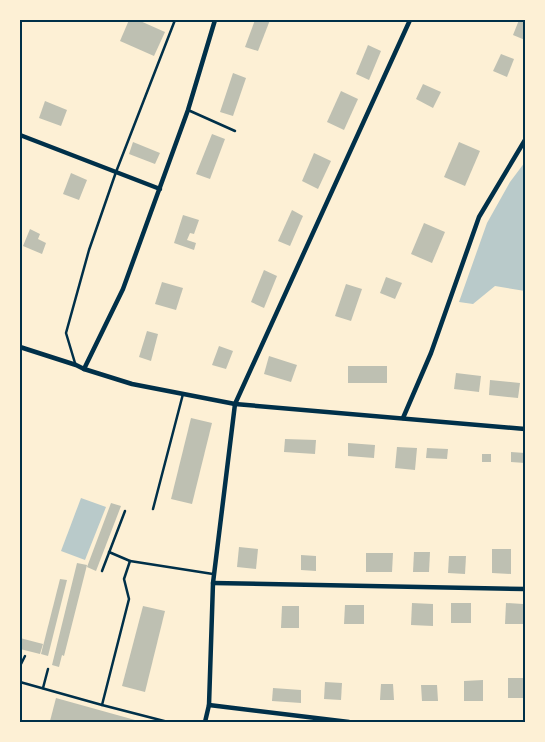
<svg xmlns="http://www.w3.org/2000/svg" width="545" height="742" font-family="'Work Sans',sans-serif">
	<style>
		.green { fill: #b9caca }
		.building { fill: #bec0b2 }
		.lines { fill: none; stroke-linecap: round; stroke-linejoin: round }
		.service { stroke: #003049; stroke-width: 2.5 }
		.minor { stroke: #003049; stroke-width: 4.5 }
		.neatline { fill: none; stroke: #003049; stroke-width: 2 }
	</style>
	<rect width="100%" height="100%" fill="#fdf0d5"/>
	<!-- green -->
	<g class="green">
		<polygon points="525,162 525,291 495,286 473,304 459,302 487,223 510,182"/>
		<polygon points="81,498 106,507 85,560 61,551"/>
	</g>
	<!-- building -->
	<g class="building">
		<polygon points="129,20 138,20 165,32 154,56 120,41"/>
		<polygon points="255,20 270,20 258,51 245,47"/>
		<polygon points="519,20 525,21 525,40 513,35"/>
		<polygon points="368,45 381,51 369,80 356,74"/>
		<polygon points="501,54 514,59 507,77 493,71"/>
		<polygon points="233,73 246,78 233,116 220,112"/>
		<polygon points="423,84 441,92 433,108 416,99"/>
		<polygon points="341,91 358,99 344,130 327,122"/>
		<polygon points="45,101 67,110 61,126 39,118"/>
		<polygon points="212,134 225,139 210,179 196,174"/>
		<polygon points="133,142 160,153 155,164 129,154"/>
		<polygon points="459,142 480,151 465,186 444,177"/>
		<polygon points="314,153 331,161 318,189 302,181"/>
		<polygon points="71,173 87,180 79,200 63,194"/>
		<polygon points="292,210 303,216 290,246 278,241"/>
		<polygon points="183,215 199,220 194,234 190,233 187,240 196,243 194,250 174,243"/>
		<polygon points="424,223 445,232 432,263 411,254"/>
		<polygon points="30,229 40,234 38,239 46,243 42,254 23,246"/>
		<polygon points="264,270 277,276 264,308 251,302"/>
		<polygon points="386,277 402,283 395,299 380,293"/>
		<polygon points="162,282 183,288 176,310 155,304"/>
		<polygon points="346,284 362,289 351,321 335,316"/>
		<polygon points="147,331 158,334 151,361 139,357"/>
		<polygon points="219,346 233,351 226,369 212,365"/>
		<polygon points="269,356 297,365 291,382 264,374"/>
		<rect x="348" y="366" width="39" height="17"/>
		<polygon points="456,373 481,376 479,392 454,389"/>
		<polygon points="490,380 520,383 518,398 489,395"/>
		<polygon points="191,418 212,423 192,504 171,499"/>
		<polygon points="285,439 316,440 315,454 284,452"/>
		<polygon points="348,443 375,445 374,458 348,456"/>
		<polygon points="397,447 417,448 415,470 395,468"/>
		<polygon points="427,448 448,449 447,459 426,458"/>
		<polygon points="511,452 525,453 525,463 511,462"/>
		<rect x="482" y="454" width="9" height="8"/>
		<polygon points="111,503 121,506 96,571 87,567"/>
		<polygon points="239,547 258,549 256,569 237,567"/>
		<polygon points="492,549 511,549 511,574 492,573"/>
		<polygon points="414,552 430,552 429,572 413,572"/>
		<polygon points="366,553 393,553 392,572 366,572"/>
		<polygon points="301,555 316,556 316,571 301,570"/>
		<polygon points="449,556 466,556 465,574 448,573"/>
		<polygon points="77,563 87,565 64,656 62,655 59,667 52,665"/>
		<polygon points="60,579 67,580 48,656 41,654"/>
		<polygon points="412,603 433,604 433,626 411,625"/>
		<rect x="451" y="603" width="20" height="20"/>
		<polygon points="506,603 523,604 523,624 505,624"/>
		<polygon points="345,605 364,605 364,624 344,624"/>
		<polygon points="143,606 165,611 145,692 122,686"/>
		<polygon points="282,606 299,606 299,628 281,628"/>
		<polygon points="20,638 43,644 40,654 20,649"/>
		<polygon points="508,678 523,678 524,698 508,698"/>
		<polygon points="483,680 483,701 464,701 464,681"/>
		<polygon points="325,682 342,683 341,700 324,699"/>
		<polygon points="381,684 393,684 394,700 380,700"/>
		<polygon points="421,685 437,685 438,701 422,701"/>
		<polygon points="273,688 301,690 301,703 272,701"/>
		<polygon points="56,698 135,720 134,722 53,722 50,721"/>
	</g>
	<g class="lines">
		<!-- service -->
		<g class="service">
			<polyline points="188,110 235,131"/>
			<polyline points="75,363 66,333 89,250 116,172 175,20"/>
			<polyline points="153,509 183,394"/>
			<polyline points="109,552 130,561"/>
			<polyline points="102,571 125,511"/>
			<polyline points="20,666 25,656"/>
			<polyline points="20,682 102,705 168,722"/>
			<polyline points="43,688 48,669"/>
			<polyline points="102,705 129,599 124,579 130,561 213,574"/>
		</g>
		<!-- minor -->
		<g class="minor">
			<polyline points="20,135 160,189"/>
			<polyline points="20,347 76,365 84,369 132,384 235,404 525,429"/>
			<polyline points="84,369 123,289 188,110 215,20"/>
			<polyline points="403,418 431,353 479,217 525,140"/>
			<polyline points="213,583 525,589"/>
			<polyline points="209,705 349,722"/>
			<polyline points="205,722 209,705 213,583 235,404 410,20"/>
		</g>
	</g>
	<!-- border -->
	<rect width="545" height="742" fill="none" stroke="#fdf0d5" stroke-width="42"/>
	<rect x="21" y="21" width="503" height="700" class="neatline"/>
</svg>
